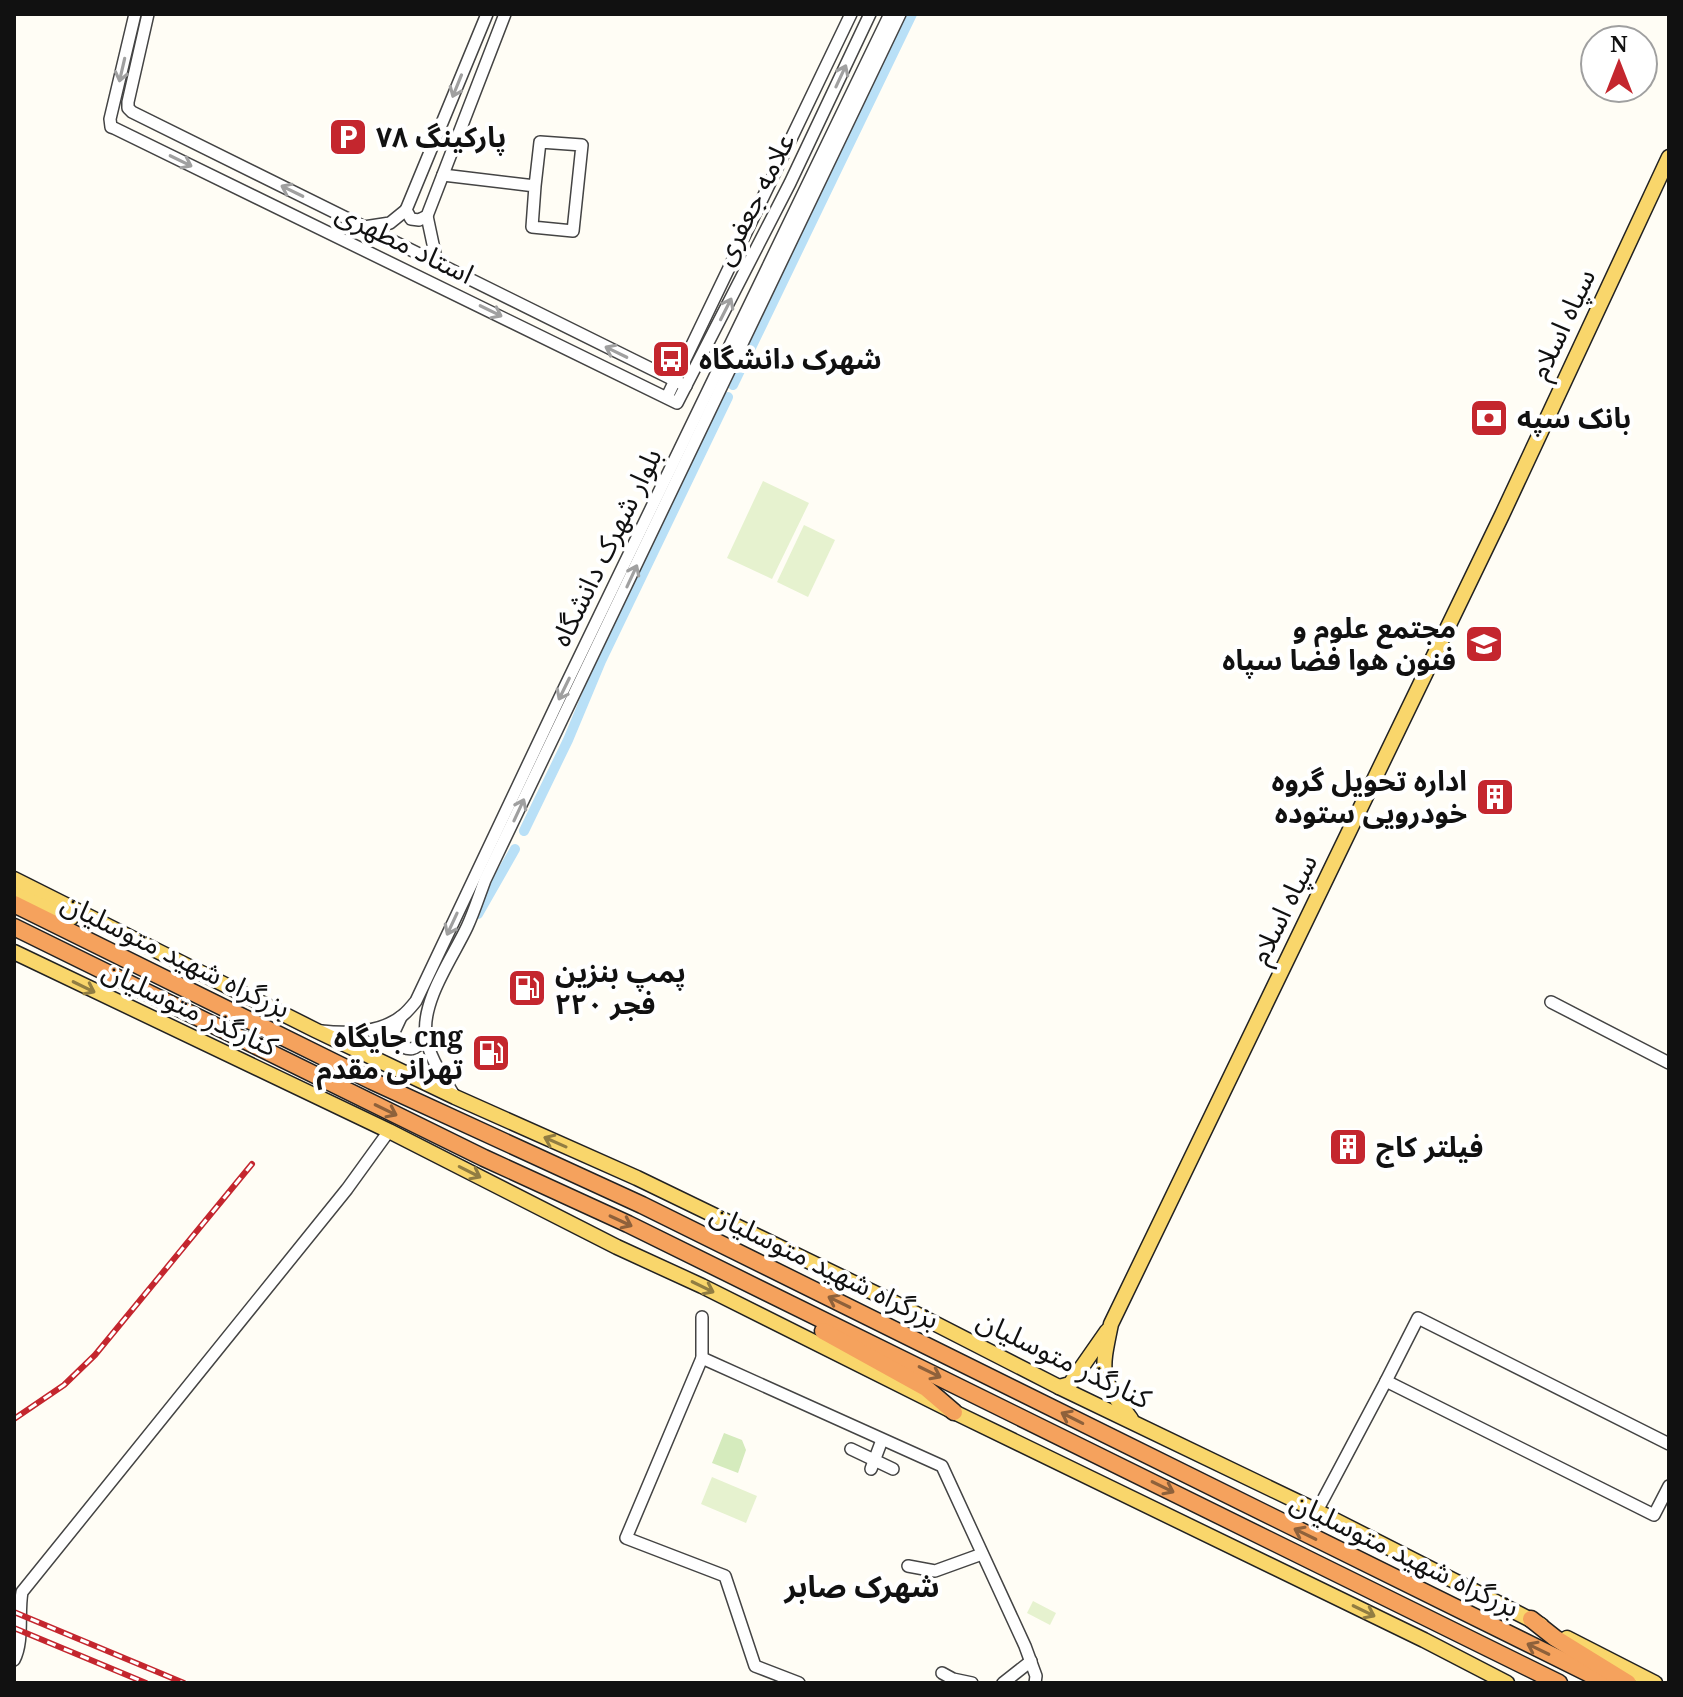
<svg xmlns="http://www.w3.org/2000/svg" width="1683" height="1697" font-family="'Noto Serif','Noto Sans Arabic',serif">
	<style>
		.green { fill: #d5ebbd }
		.pitch { fill: #e6f2cf }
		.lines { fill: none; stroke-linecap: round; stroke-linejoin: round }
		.canal { stroke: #b9e0f7; stroke-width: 10 }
		.minor-casing { stroke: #444; stroke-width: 14 }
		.major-casing { stroke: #222; stroke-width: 17 }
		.highway-casing { stroke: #222; stroke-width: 19 }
		.minor { stroke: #fff; stroke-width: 11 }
		.major { stroke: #f9d66b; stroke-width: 14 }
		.highway { stroke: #f5a25d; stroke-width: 16 }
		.rail-casing { stroke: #c4262e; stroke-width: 6 }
		.rail { stroke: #fff; stroke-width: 3; stroke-dasharray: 9; stroke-linecap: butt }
		.oneway { stroke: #a0a0a0 }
		.oneway2 { stroke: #917d42 }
		.oneway3 { stroke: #8e613b }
		.labels { text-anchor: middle; stroke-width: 8; stroke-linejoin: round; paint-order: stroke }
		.poi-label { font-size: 28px; font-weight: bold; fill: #111; stroke: #fff; text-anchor: start }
		.street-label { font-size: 28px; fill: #111; stroke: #fff }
		.neighbourhood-label { font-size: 30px; font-weight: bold; fill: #111; stroke: #fff }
	</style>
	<rect width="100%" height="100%" fill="#fffdf5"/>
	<!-- green -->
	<polygon class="green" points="724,1433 742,1440 746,1450 738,1473 712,1463"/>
	<!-- pitch -->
	<g class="pitch">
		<polygon points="763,481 809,503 772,579 727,558"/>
		<polygon points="804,525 835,540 808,597 777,582"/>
		<polygon points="712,1477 757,1496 746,1523 701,1504"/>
		<polygon points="1033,1601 1056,1613 1050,1625 1027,1613"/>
	</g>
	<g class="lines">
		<!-- canal -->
		<g class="canal">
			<polyline points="733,385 912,14"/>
			<polyline points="524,831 568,740 601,661 728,397"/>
			<polyline points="478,914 515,849"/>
		</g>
		<!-- minor casing -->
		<g class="minor-casing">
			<g id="minor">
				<polyline points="135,14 110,119 111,127 114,128 677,403 790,183 870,14"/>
				<polyline points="148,14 128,102 128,108 132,112 686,386"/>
				<polyline points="487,14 406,210 411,219 419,220 427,216 505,14"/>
				<polyline points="443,175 535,186 540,142 582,145 573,231 532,227 535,186"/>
				<polyline points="427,216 437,263"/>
				<polyline points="364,227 390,223 406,210"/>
				<polyline points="667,397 851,14"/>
				<polyline points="1551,1002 1669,1063"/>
				<path d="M 401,1017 L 394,1032 L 395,1041 C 408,1053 416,1051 426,1037"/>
				<path d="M 322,1031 C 347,1034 382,1033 403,1015 C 408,1011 412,1006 416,1001 L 560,697 L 890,14"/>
				<path d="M 455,1097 C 444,1078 429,1058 426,1036 C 421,1001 453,957 467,927 C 474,912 479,896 485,880 L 900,14"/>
				<polyline points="702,1317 702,1358 626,1538 725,1576 755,1666 799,1683"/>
				<polyline points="702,1358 942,1466 1025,1646 1036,1676 1035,1683"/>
				<polyline points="1669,1444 1418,1318 1386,1381 1654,1515 1669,1486"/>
				<polyline points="851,1449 893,1469"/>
				<polyline points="871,1469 882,1440"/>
				<polyline points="1317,1511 1386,1381"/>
				<polyline points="908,1566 935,1571 982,1554"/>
				<path d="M 14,1660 C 24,1641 18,1613 22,1592 L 347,1189 L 389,1131"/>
				<polyline points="942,1673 953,1679 972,1683"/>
				<polyline points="1003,1683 1031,1661"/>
			</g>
		</g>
		<!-- major casing -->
		<g class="major-casing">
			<g id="major">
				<polyline points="14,879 315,1030 455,1097 637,1178 889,1300 1059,1387 1317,1511 1541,1625"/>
				<polyline points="14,894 71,918"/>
				<polyline points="14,952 389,1131 617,1247 702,1286 954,1412 1424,1640 1507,1683"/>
				<polyline points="1059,1387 1070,1384 1107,1331"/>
				<path d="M 1131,1419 C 1100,1377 1100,1376 1111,1324 L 1502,515 L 1669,157"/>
				<polyline points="1567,1638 1655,1683"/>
			</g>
		</g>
		<!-- highway casing -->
		<g class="highway-casing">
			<g id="highway">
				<polyline points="14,904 372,1081 642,1205 1608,1683"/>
				<polyline points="14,927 484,1158 628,1224 1559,1683"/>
				<polyline points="823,1331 926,1388 954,1412"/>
				<polyline points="1531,1619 1555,1638 1628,1683"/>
			</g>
		</g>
		<!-- minor -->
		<use href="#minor" class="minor"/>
		<!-- major -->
		<use href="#major" class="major"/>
		<!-- highway -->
		<use href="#highway" class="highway"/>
		<!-- rail casing -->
		<g class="rail-casing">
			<g id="rail">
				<polyline points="14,1419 64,1385 95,1355 252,1164"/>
				<polyline points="14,1612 184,1683"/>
				<polyline points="14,1628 146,1683"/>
			</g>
		</g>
		<!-- rail -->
		<use href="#rail" class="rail"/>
	</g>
	<!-- one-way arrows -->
	<defs><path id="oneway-shaft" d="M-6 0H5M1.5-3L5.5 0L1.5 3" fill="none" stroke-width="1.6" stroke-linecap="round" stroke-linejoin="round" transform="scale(2)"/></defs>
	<g class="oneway">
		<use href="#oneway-shaft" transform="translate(122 70) rotate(103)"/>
		<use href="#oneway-shaft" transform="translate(841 76) rotate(-65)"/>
		<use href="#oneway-shaft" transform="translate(457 86) rotate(112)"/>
		<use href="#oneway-shaft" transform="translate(181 161) rotate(26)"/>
		<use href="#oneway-shaft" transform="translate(292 191) rotate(-154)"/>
		<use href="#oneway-shaft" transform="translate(726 309) rotate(-63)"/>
		<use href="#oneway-shaft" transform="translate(491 311) rotate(26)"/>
		<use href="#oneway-shaft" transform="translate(616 352) rotate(-154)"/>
		<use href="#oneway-shaft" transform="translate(632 576) rotate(-65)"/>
		<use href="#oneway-shaft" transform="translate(564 689) rotate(116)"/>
		<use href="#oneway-shaft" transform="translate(519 810) rotate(-65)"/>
		<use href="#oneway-shaft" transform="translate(452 924) rotate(115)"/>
	</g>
	<g class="oneway2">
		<use href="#oneway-shaft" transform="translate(84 987) rotate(26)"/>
		<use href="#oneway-shaft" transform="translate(555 1142) rotate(-156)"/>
		<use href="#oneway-shaft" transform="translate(470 1172) rotate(27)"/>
		<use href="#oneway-shaft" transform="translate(703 1287) rotate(26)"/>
		<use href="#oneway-shaft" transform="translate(1364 1611) rotate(26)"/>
	</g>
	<g class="oneway3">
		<use href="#oneway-shaft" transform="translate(386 1110) rotate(26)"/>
		<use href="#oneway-shaft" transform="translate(621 1221) rotate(25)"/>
		<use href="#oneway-shaft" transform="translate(839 1302) rotate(-154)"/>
		<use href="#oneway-shaft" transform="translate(930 1372) rotate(26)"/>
		<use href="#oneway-shaft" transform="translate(1072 1418) rotate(-153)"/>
		<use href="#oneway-shaft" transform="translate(1163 1487) rotate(26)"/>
		<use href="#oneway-shaft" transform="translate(1305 1534) rotate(-154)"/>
		<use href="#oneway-shaft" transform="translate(1538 1649) rotate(-154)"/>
	</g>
	<!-- icons -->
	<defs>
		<g id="parking-square" transform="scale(2)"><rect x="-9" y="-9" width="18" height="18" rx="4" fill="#c4262e" stroke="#fff"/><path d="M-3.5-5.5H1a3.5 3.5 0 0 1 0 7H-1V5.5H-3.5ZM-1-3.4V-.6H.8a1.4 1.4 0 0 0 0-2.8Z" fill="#fff"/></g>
		<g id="bus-square" transform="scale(2)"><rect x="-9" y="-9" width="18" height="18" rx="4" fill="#c4262e" stroke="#fff"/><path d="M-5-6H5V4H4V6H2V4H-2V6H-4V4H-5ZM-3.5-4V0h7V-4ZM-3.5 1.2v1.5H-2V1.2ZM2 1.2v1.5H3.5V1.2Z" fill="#fff"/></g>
		<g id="bank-square" transform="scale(2)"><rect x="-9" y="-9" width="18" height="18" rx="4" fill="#c4262e" stroke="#fff"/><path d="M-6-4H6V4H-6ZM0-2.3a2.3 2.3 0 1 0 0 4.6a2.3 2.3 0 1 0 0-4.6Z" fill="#fff"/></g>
		<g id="university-square" transform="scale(2)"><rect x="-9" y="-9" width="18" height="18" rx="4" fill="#c4262e" stroke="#fff"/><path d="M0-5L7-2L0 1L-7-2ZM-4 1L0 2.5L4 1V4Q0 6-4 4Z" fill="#fff"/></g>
		<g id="building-square" transform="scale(2)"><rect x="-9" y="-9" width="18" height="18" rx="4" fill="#c4262e" stroke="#fff"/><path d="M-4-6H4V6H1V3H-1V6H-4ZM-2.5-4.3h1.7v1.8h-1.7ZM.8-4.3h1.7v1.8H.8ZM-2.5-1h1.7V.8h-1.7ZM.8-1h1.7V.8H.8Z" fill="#fff"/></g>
		<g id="fuel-square" transform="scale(2)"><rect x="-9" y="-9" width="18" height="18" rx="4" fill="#c4262e" stroke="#fff"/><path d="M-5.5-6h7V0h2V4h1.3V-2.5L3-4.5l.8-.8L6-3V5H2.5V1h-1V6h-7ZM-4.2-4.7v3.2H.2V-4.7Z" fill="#fff"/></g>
	</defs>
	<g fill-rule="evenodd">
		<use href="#parking-square" x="348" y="137"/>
		<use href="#bus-square" x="671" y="359"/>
		<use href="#bank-square" x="1489" y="418"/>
		<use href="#university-square" x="1484" y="644"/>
		<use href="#building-square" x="1495" y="797"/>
		<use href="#fuel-square" x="527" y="988"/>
		<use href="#fuel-square" x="491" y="1053"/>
		<use href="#building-square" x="1348" y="1147"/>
	</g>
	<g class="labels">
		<!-- poi labels -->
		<g class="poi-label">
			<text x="376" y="147">پارکینگ ۷۸</text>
			<text x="699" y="369">شهرک دانشگاه</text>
			<text x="1517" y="428">بانک سپه</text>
			<text x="1456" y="638" text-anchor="end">مجتمع علوم و<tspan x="1456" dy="32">فنون هوا فضا سپاه</tspan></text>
			<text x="1467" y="791" text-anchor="end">اداره تحویل گروه<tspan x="1467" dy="32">خودرویی ستوده</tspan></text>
			<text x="555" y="982">پمپ بنزین<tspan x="555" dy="32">۲۲۰ فجر</tspan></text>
			<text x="463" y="1047" text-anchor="end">جایگاه cng<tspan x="463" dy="32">تهرانی مقدم</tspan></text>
			<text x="1376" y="1157">فیلتر کاج</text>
		</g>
		<!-- street labels -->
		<g class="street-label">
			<text transform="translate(754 199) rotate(-63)" y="10">علامه جعفری</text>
			<text transform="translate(405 243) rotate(26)" y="10">استاد مطهری</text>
			<text transform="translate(1562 324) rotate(-65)" y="10">سپاه اسلام</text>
			<text transform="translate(606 547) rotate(-64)" y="10">بلوار شهرک دانشگاه</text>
			<text transform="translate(1283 909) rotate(-64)" y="10">سپاه اسلام</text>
			<text transform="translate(176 955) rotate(26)" y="10">بزرگراه شهید متوسلیان</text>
			<text transform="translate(190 1008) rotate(25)" y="10">کنارگذر متوسلیان</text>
			<text transform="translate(825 1266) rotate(26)" y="10">بزرگراه شهید متوسلیان</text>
			<text transform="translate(1064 1359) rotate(26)" y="10">کنارگذر متوسلیان</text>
			<text transform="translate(1405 1554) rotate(26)" y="10">بزرگراه شهید متوسلیان</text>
		</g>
		<!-- neighbourhood labels -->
		<g class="neighbourhood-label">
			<text x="862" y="1597">شهرک صابر</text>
		</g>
	</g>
	<!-- border -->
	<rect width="1683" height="1697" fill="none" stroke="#111111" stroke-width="32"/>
	<!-- north arrow -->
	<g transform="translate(1619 64)"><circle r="38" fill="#ffffff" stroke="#a0a0a0" stroke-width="2"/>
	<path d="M0-6L14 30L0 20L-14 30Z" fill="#c4262e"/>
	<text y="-12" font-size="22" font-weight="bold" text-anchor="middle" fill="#111111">N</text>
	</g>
</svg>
